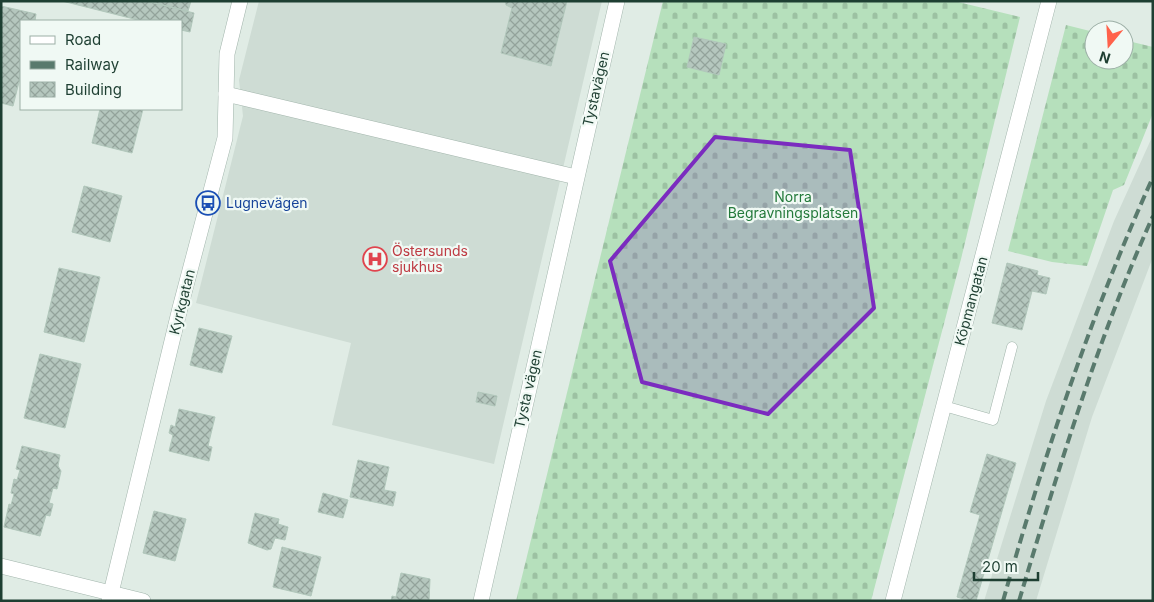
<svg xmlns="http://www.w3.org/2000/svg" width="1154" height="602" font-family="Inter,sans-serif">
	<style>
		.built { fill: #cedcd4 }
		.cemetery { fill: url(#cemetery-stones) }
		.building { fill: url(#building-cross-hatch); stroke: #b1c7bb }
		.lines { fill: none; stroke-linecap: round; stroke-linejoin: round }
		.lane-casing { stroke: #a2b5ac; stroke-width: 11 }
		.street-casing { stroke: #a2b5ac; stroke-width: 16 }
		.lane { stroke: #fff; stroke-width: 10 }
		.street { stroke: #fff; stroke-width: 15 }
		.rail { stroke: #597a6d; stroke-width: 4; stroke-dasharray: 10 5; stroke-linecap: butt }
		.marked { fill: #7b2cbf; fill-opacity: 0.2; stroke: #7b2cbf; stroke-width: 4; stroke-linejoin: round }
		.labels { text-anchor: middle; stroke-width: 4.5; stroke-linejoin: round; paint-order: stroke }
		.street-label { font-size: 14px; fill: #1e3f32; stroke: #f0f9f4 }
		.park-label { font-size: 14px; fill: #247a3b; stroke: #f0f9f4 }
		.transit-label { font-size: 14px; fill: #164399; stroke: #f0f9f4; text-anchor: start }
		.health-label { font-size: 14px; fill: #be3a42; stroke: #f0f9f4; text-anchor: start }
	</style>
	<defs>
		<pattern id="cemetery-stones" width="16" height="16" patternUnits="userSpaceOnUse" patternTransform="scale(1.25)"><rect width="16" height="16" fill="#b6e0bc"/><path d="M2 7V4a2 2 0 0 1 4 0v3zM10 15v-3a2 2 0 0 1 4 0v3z" fill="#9cc1a2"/></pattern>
		<pattern id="building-cross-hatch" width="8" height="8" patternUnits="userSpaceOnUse" patternTransform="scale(1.25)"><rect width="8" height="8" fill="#b5c7be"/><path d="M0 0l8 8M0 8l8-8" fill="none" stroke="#93a39b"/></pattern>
	</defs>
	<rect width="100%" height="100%" fill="#e0ece5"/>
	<!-- built -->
	<g class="built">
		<polygon points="259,1 602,1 494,464 332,425 351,343 196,303 243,116 239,80"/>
		<polygon points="1153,135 1153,257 1092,417 1036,601 984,601 1046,401 1114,221"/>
	</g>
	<!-- cemetery -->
	<g class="cemetery">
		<polygon points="663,1 954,1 1020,17 961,259 871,601 516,601"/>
		<polygon points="1066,25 1094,32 1094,60 1124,60 1124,40 1153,47 1153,113 1124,185 1113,190 1087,266 1052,262 1008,251"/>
	</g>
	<!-- building -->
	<g class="building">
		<polygon points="62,1 146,1 194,13 190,32 181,30 181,21 142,21"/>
		<polygon points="146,1 191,1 188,11"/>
		<polygon points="505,1 567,1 551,66 501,53 512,8 506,5"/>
		<polygon points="1,6 36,14 35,21 21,21 21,74 13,106 1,103"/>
		<polygon points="694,37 726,44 719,75 687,67"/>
		<polygon points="100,109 143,109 132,153 92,143"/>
		<polygon points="84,186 122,196 110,242 72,232"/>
		<polygon points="1007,263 1038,271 1037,275 1050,278 1046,294 1032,291 1022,330 992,323"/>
		<polygon points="59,268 100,277 84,342 44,332"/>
		<polygon points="199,328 232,336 222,373 190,365"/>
		<polygon points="40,354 81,364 65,428 24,418"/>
		<polygon points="478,392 497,396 495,406 476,402"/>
		<polygon points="179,409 215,417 208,446 212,447 209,461 169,451 173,435 169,433 171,425 175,427"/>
		<polygon points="22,446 60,455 58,466 61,471 57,489 53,488 49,503 53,504 50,516 46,515 40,536 4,527 9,504 11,505 14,494 11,493 14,479 17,480 20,470 16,469"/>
		<polygon points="987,454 1016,463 976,601 970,601 957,597 980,515 970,512"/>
		<polygon points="358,460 389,467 384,490 396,492 393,506 350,497"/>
		<polygon points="323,493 348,500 343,518 318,512"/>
		<polygon points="154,511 186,519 175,561 143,553"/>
		<polygon points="255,513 279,519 278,524 288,527 285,540 275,538 271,549 267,550 248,543"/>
		<polygon points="282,547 321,557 311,596 273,587"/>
		<polygon points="401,573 430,579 429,601 391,601 392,596 396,597"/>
	</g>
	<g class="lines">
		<!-- lane casing -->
		<g class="lane-casing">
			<polyline id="lane" points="944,406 993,420 1012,347"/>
		</g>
		<!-- street casing -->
		<g class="street-casing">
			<g id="street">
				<polyline points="226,94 576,177"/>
				<polyline points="1,566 143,601"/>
				<polyline points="109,601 180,308 225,138 227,54 240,1"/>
				<polyline points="481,601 617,1"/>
				<polyline points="893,601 1049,1"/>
			</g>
		</g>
		<!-- lane -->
		<use href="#lane" class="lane"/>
		<!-- street -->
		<use href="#street" class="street"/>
		<!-- rail -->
		<g class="rail">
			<path d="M 1003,601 C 1044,456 1091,314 1153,177"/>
			<path d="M 1019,601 C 1058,471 1097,340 1153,216"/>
		</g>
	</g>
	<!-- marked area -->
	<path class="marked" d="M 715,137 L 850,150 L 874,308 L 768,414 L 642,382 L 610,261 Z"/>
	<!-- icons -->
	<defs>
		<g id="bus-ring" transform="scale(1.25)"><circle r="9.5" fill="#f0f9f4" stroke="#1a4fb4" stroke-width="1.5"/><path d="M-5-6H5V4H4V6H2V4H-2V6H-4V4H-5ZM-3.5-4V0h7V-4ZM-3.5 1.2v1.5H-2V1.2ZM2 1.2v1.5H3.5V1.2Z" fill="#1a4fb4"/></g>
		<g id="hospital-ring" transform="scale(1.25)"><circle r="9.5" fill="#f0f9f4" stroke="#e0444e" stroke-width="1.5"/><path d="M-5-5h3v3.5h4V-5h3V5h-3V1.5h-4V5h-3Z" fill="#e0444e"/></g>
	</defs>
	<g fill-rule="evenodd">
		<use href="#bus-ring" x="208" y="203"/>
		<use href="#hospital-ring" x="375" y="259"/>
	</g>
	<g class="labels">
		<!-- street labels -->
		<g class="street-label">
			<text transform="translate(596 89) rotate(-77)" y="5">Tystavägen</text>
			<text transform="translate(971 301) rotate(-75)" y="5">Köpmangatan</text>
			<text transform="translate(182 302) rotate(-76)" y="5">Kyrkgatan</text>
			<text transform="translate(528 389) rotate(-77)" y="5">Tysta vägen</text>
		</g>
		<!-- park labels -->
		<g class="park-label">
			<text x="793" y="202">Norra<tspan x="793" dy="16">Begravningsplatsen</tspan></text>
		</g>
		<!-- transit labels -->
		<g class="transit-label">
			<text x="226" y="208">Lugnevägen</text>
		</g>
		<!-- health labels -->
		<g class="health-label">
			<text x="392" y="256">Östersunds<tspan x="392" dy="16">sjukhus</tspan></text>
		</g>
	</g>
	<!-- border -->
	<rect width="1154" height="602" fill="none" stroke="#1e3f32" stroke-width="5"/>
	<!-- legend -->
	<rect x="20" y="20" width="162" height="90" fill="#f0f9f4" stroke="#9cafa6"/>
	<rect x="30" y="36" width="25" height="8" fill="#ffffff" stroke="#9cafa6"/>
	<text x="65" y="45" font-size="15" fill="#1e3f32">Road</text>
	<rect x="30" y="61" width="25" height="8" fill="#597a6d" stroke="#9cafa6"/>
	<text x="65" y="70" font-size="15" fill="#1e3f32">Railway</text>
	<rect x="30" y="82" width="25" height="15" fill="url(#building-cross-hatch)" stroke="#9cafa6"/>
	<text x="65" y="95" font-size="15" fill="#1e3f32">Building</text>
	<!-- north arrow -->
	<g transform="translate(1109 45) rotate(198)"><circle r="24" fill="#f0f9f4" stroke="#9cafa6"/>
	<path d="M0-4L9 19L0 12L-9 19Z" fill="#ff624b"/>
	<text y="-8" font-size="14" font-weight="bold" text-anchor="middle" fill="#1e3f32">N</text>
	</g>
	<!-- scale -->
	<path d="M974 572v8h64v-8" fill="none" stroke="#1e3f32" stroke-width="2.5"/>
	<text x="982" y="572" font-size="15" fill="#1e3f32" stroke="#f0f9f4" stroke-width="4" paint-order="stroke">20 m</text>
</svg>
